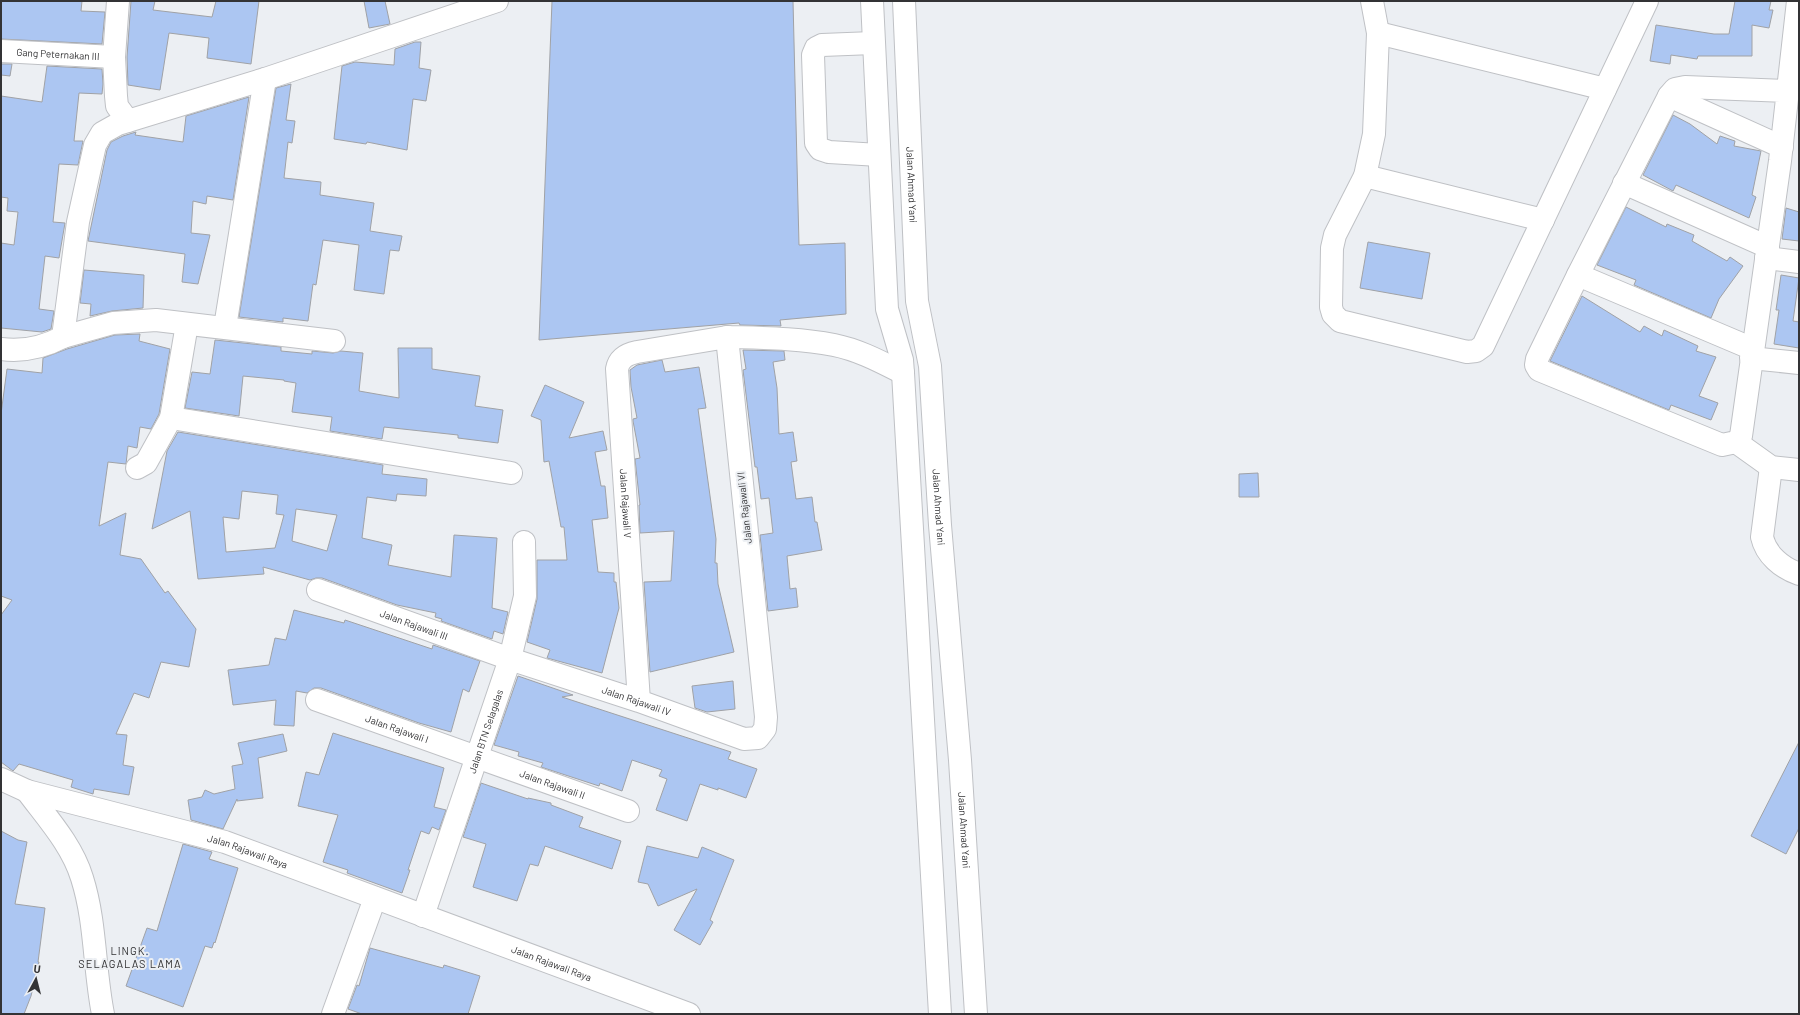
<svg xmlns="http://www.w3.org/2000/svg" width="1800" height="1015" font-family="Barlow,sans-serif">
	<style>
		.building { fill: #acc6f2; stroke: #a0a2a6; fill-rule: evenodd }
		.lines { fill: none; stroke-linecap: round; stroke-linejoin: round }
		.minor-casing { stroke: #bfc1c5; stroke-width: 24 }
		.highway-casing { stroke: #bfc1c5; stroke-width: 24 }
		.minor { stroke: #fff; stroke-width: 22 }
		.highway { stroke: #fff; stroke-width: 22 }
		.labels { text-anchor: middle; stroke-width: 4; stroke-linejoin: round; paint-order: stroke }
		.street-label { font-size: 10px; fill: #333335; stroke: #eceff3 }
		.neighbourhood-label { font-size: 11px; letter-spacing: 1px; fill: #333335; stroke: #eceff3 }
	</style>
	<rect width="100%" height="100%" fill="#eceff3"/>
	<!-- building -->
	<g class="building">
		<polygon points="1,1 82,1 81,11 105,12 102,44 1,39"/>
		<polygon points="131,1 155,1 153,10 212,17 216,1 259,1 251,64 207,58 209,38 169,33 160,90 128,85 127,57"/>
		<polygon points="364,1 385,1 390,24 369,28"/>
		<polygon points="552,1 793,1 799,245 845,243 846,314 780,320 781,326 740,325 739,323 539,340"/>
		<polygon points="1735,1 1771,1 1769,10 1773,10 1769,28 1752,25 1752,56 1698,56 1697,59 1671,55 1670,64 1650,61 1656,25 1714,34 1729,34"/>
		<polygon points="415,42 421,42 419,68 431,70 426,101 413,99 407,150 367,142 366,144 334,139 342,66 355,62 394,65 395,49"/>
		<polygon points="1,64 12,64 10,76 1,75"/>
		<polygon points="47,66 102,69 103,84 102,94 79,93 74,141 83,141 78,165 59,164 53,222 65,223 59,258 45,256 39,309 54,311 51,329 42,332 1,328 1,243 14,245 18,212 7,211 8,198 1,197 1,96 42,102"/>
		<polygon points="291,84 286,120 295,121 292,143 288,142 284,178 321,182 320,195 374,203 370,231 402,236 399,251 390,250 384,294 354,290 359,245 323,240 316,285 313,284 308,321 283,318 283,322 239,317 276,88"/>
		<polygon points="249,97 233,200 207,196 206,204 193,201 191,233 210,235 198,284 182,282 185,254 88,241 107,150 111,142 123,136 136,132 135,135 183,142 186,116"/>
		<polygon points="1673,115 1690,124 1717,144 1720,136 1735,141 1734,146 1761,151 1752,195 1756,197 1749,218 1676,185 1673,191 1643,175"/>
		<polygon points="1626,207 1666,227 1667,224 1694,235 1692,241 1727,261 1730,257 1743,266 1719,299 1711,318 1634,285 1636,280 1597,265"/>
		<polygon points="1786,208 1799,212 1799,241 1782,239"/>
		<polygon points="1368,242 1430,253 1422,299 1360,288"/>
		<polygon points="84,270 144,275 143,308 112,311 90,316 91,304 80,303"/>
		<polygon points="1781,275 1799,278 1793,321 1799,322 1799,348 1774,344 1779,310 1776,310"/>
		<polygon points="1582,296 1640,332 1644,326 1662,336 1664,330 1698,346 1696,351 1716,357 1699,396 1718,403 1711,420 1671,405 1669,410 1550,361"/>
		<polygon points="140,334 139,341 170,349 159,414 151,429 140,427 137,448 128,446 126,464 108,462 99,526 126,513 120,555 141,559 165,593 168,591 196,629 189,667 161,662 149,698 134,693 116,734 127,735 123,765 134,767 129,795 94,789 93,794 71,787 73,780 19,764 13,771 1,762 1,615 12,600 1,596 1,414 7,369 42,373 43,358 67,349 115,335"/>
		<polygon points="215,340 281,347 281,351 312,354 312,351 333,353 341,351 363,353 359,391 399,398 398,348 432,348 432,369 480,376 475,406 503,410 498,443 458,438 458,435 384,427 382,439 330,431 332,417 292,412 296,383 284,381 284,380 243,376 239,416 185,408 192,372 210,374"/>
		<polygon points="743,350 784,351 785,360 773,362 777,388 779,434 793,432 797,461 791,462 796,499 812,497 815,522 817,522 822,550 787,556 790,589 796,588 798,607 768,611 760,535 773,533 769,498 761,499 757,467 755,467 743,370 746,369"/>
		<polygon points="662,360 665,372 699,367 706,408 698,409 716,539 715,563 717,563 718,584 734,652 650,672 644,582 671,581 674,531 640,533 639,505 640,505 635,459 640,458 633,421 633,419 637,418 631,387 630,370 637,365"/>
		<polygon points="545,385 584,402 569,438 603,431 607,450 595,452 601,486 605,486 608,518 592,520 598,572 614,573 614,582 616,582 619,608 602,673 547,658 550,650 527,642 537,599 537,560 567,560 564,527 561,527 549,461 544,462 541,420 531,416"/>
		<path d="M 178,432 L 383,465 L 382,474 L 427,479 L 426,496 L 397,494 L 396,501 L 367,497 L 362,538 L 392,545 L 388,565 L 451,577 L 454,535 L 497,538 L 492,608 L 508,612 L 503,634 L 494,631 L 492,639 L 441,621 L 442,619 L 435,617 L 436,613 L 397,605 L 322,578 L 316,578 L 310,580 L 263,567 L 264,574 L 198,579 L 190,511 L 152,529 L 167,451 ZM 242,491 L 278,495 L 276,514 L 284,515 L 275,548 L 226,552 L 223,517 L 239,519 ZM 296,509 L 337,515 L 327,551 L 292,541 Z"/>
		<polygon points="1258,473 1259,497 1239,497 1239,474"/>
		<polygon points="294,610 344,623 345,620 432,649 433,645 480,661 469,692 463,689 451,732 419,723 321,688 314,688 307,693 296,691 294,726 274,725 276,700 233,705 228,670 269,665 275,638 286,640"/>
		<polygon points="518,676 573,695 562,697 731,752 728,759 757,769 746,798 718,788 718,790 700,784 687,821 656,810 667,779 659,776 662,770 632,760 622,791 600,783 599,786 541,767 543,763 518,756 519,752 494,745"/>
		<polygon points="733,681 735,709 707,712 695,708 692,686"/>
		<polygon points="333,733 444,768 434,807 446,810 439,830 432,827 429,834 421,831 408,870 410,870 402,893 347,873 348,870 323,862 338,815 298,806 306,772 319,775"/>
		<polygon points="283,734 287,751 258,758 263,798 237,801 237,799 223,829 191,820 188,800 202,797 205,790 214,794 235,789 232,766 243,764 238,743"/>
		<polygon points="1799,742 1799,828 1786,854 1751,836"/>
		<polygon points="481,783 528,799 528,798 551,803 551,805 583,817 579,827 621,841 612,869 545,846 538,866 530,864 517,901 473,887 486,844 463,837"/>
		<polygon points="1,831 18,840 27,842 15,904 45,908 38,962 39,962 31,996 24,1014 1,1014"/>
		<polygon points="183,844 212,852 209,859 238,868 215,943 214,942 212,948 205,946 183,1007 126,986 147,928 157,931"/>
		<polygon points="647,846 698,858 702,847 734,860 710,920 713,922 700,945 674,930 697,889 658,906 648,884 638,882"/>
		<polygon points="370,948 443,968 444,965 480,976 468,1014 362,1014 348,1009 357,985 359,986"/>
	</g>
	<g class="lines">
		<!-- minor casing -->
		<g class="minor-casing">
			<g id="minor">
				<polyline points="118,1 114,57 116,96 117,106 128,121"/>
				<polyline points="1372,1 1378,33 1374,134 1365,176 1335,235 1332,248 1331,307 1333,314 1340,321 1467,352 1476,351 1483,346 1647,1"/>
				<polyline points="1378,33 1605,89"/>
				<polyline points="873,43 822,45 816,48 813,55 816,143 820,149 829,152 879,155"/>
				<path id="s1" d="M 1,51 L 114,57"/>
				<polyline points="1789,91 1685,87 1675,89 1669,96 1578,275 1537,359 1536,365 1539,370 1722,445 1736,442 1741,436 1780,161 1798,1"/>
				<polyline points="1669,96 1782,147"/>
				<polyline points="1365,176 1543,220"/>
				<polyline points="1624,183 1768,247"/>
				<polyline points="1766,258 1799,262"/>
				<polyline points="1578,275 1753,349"/>
				<polyline points="225,327 265,79"/>
				<polyline points="63,337 113,323 156,320 334,341"/>
				<path d="M 727,337 C 763,338 799,338 834,345 C 859,350 881,362 903,373"/>
				<path d="M 1,349 C 23,352 44,347 63,337 L 78,222 L 95,145 L 102,133 L 118,124 L 265,79 L 497,1"/>
				<polyline points="1751,358 1799,363"/>
				<polyline points="171,418 511,473"/>
				<polyline points="1736,442 1771,467 1799,470"/>
				<path d="M 1771,467 L 1762,537 C 1766,555 1782,568 1799,574"/>
				<polyline points="137,468 146,463 171,418 187,324"/>
				<path id="s2" d="M 318,590 L 510,659 L 639,701 L 744,739 L 758,738 L 765,729 L 766,717 L 727,337 L 637,352 C 627,354 619,358 617,369 L 639,701"/>
				<path id="s3" d="M 317,700 L 628,811"/>
				<polyline points="1,779 27,791"/>
				<path id="s4" d="M 423,916 L 510,659 L 525,596 L 524,542"/>
				<path id="s5" d="M 103,1014 C 94,969 96,922 82,878 C 72,845 47,818 27,791 L 225,842 L 689,1014"/>
				<polyline points="333,1014 375,898"/>
			</g>
		</g>
		<!-- highway casing -->
		<g class="highway-casing">
			<g id="highway">
				<polyline points="872,1 887,309 902,360 903,373 940,1014"/>
				<path id="s6" d="M 904,1 L 917,301 L 930,366 L 940,525 L 960,760 L 976,1014"/>
			</g>
		</g>
		<!-- minor -->
		<use href="#minor" class="minor"/>
		<!-- highway -->
		<use href="#highway" class="highway"/>
	</g>
	<g class="labels">
		<!-- street labels -->
		<g class="street-label">
			<text dy="4" stroke="none"><textPath href="#s1" startOffset="57">Gang Peternakan III</textPath></text>
			<text dy="4" stroke="none"><textPath href="#s6" startOffset="184">Jalan Ahmad Yani</textPath></text>
			<text dy="4" stroke="none"><textPath href="#s2" startOffset="1125">Jalan Rajawali V</textPath></text>
			<text dy="4" stroke="none"><textPath href="#s6" startOffset="508">Jalan Ahmad Yani</textPath></text>
			<text transform="translate(744 508) rotate(-96)" y="4">Jalan Rajawali VI</text>
			<text dy="4" stroke="none"><textPath href="#s2" startOffset="102">Jalan Rajawali III</textPath></text>
			<text dy="4" stroke="none"><textPath href="#s2" startOffset="337">Jalan Rajawali IV</textPath></text>
			<text dy="4" stroke="none"><textPath href="#s3" startOffset="85">Jalan Rajawali I</textPath></text>
			<text dy="4" stroke="none"><textPath href="#s4" startOffset="195">Jalan BTN Selagalas</textPath></text>
			<text dy="4" stroke="none"><textPath href="#s3" startOffset="250">Jalan Rajawali II</textPath></text>
			<text dy="4" stroke="none"><textPath href="#s6" startOffset="832">Jalan Ahmad Yani</textPath></text>
			<text dy="4" stroke="none"><textPath href="#s5" startOffset="470">Jalan Rajawali Raya</textPath></text>
			<text dy="4" stroke="none"><textPath href="#s5" startOffset="794">Jalan Rajawali Raya</textPath></text>
		</g>
		<!-- neighbourhood labels -->
		<g class="neighbourhood-label">
			<text x="130" y="955">LINGK.<tspan x="130" dy="13">SELAGALAS LAMA</tspan></text>
		</g>
	</g>
	<!-- border -->
	<rect width="1800" height="1015" fill="none" stroke="#333335" stroke-width="4"/>
	<!-- north arrow -->
	<g transform="translate(36 979) rotate(7)" stroke="#eceff3" stroke-width="3" paint-order="stroke">
	<path d="M0-3L7 15L0 10L-7 15Z" fill="#333335"/>
	<text y="-6" font-size="11" font-weight="bold" text-anchor="middle" fill="#333335">U</text>
	</g>
</svg>
